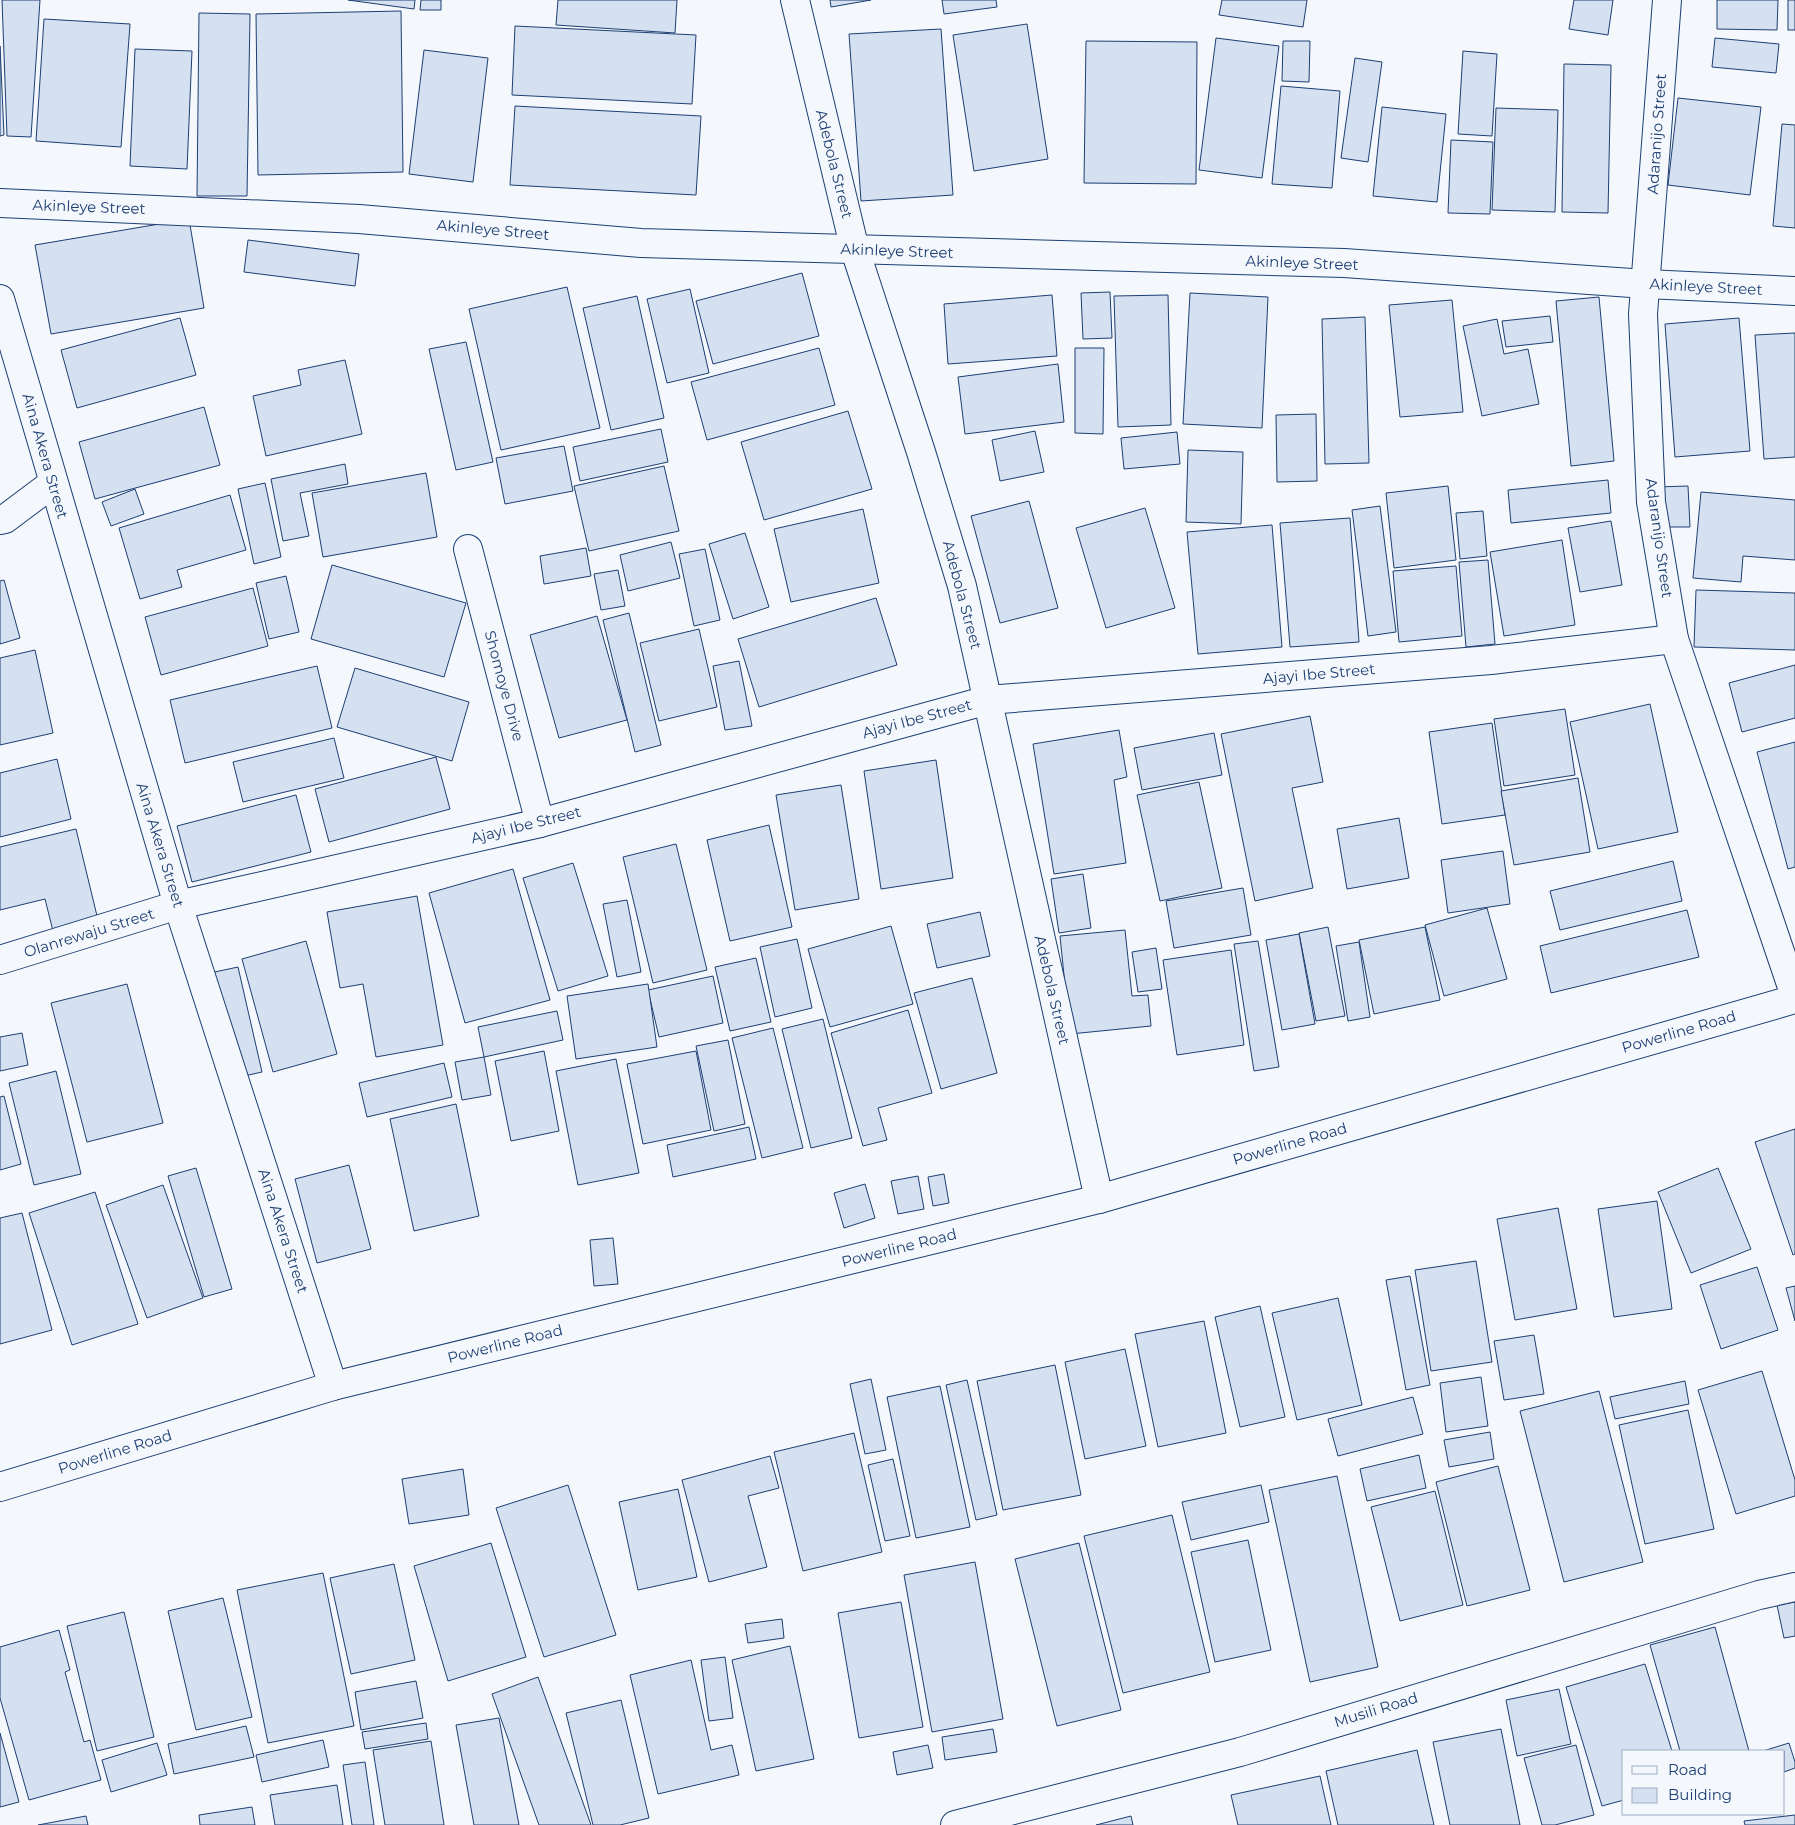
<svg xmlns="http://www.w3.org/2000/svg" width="1795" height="1825" font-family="Montserrat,sans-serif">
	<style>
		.building { fill: #d5e0f0; stroke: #1d3f73 }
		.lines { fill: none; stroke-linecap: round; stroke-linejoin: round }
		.street-casing { stroke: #1d3f73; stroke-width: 30 }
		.street { stroke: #f4f7fb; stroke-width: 28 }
		.labels { text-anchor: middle; stroke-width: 4; stroke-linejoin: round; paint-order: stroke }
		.street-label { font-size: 15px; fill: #1d3f73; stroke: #f4f7fb }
	</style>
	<rect width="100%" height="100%" fill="#f4f7fb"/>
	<!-- building -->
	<g class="building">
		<polygon points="2,0 40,0 31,137 7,136"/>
		<polygon points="348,0 415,0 414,9"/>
		<polygon points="421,0 441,0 441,10 420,10"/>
		<polygon points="558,0 677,0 675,33 556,25"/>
		<polygon points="830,0 871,0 831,7"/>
		<polygon points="942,0 996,0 997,7 944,14"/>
		<polygon points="1222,0 1307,0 1303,27 1219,15"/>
		<polygon points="1574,0 1613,0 1608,35 1569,29"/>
		<polygon points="1717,0 1778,0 1777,30 1717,29"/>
		<rect x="1788" y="0" width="7" height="30"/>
		<polygon points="401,11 403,172 258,175 256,14"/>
		<polygon points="199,13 250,14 247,196 197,196"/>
		<polygon points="44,19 130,24 121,147 36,141"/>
		<polygon points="1027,24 1048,159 974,171 953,35"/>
		<polygon points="515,26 696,35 692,104 512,95"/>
		<polygon points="941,29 953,195 861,201 849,34"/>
		<polygon points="1216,38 1279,46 1262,178 1199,170"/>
		<polygon points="1715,38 1779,44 1776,73 1712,67"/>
		<polygon points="1086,41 1197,42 1196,184 1084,183"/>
		<polygon points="1283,41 1310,41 1309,82 1282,81"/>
		<polygon points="0,46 4,135 0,136"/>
		<polygon points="135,49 192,51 187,169 130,166"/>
		<polygon points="424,50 488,58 473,182 409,174"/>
		<polygon points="1463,51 1497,54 1492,136 1458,134"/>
		<polygon points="1355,58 1382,62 1368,162 1341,158"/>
		<polygon points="1564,64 1611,65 1608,213 1562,212"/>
		<polygon points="1281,86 1340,91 1332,188 1272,184"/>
		<polygon points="1678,98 1761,107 1750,195 1668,185"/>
		<polygon points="515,106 701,116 696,195 510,185"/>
		<polygon points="1382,107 1446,114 1437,202 1373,196"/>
		<polygon points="1496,108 1558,110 1555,212 1492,210"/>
		<polygon points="1782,124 1795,125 1795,228 1773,226"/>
		<polygon points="1451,140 1493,142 1490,214 1448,213"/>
		<polygon points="189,219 204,308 51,334 35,245"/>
		<polygon points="248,240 359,254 355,286 244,272"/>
		<polygon points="802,273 819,336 713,364 696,301"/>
		<polygon points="567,287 600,428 501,450 469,309"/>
		<polygon points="690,289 709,373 667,383 647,299"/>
		<polygon points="1110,292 1112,338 1083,339 1081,293"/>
		<polygon points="1190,293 1268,297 1262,428 1183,424"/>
		<polygon points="1052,295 1057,356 948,364 944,304"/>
		<polygon points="1168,295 1171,425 1118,427 1114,296"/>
		<polygon points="637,296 664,418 611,430 583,308"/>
		<polygon points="1599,297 1614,461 1571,466 1556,301"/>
		<polygon points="1452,300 1463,412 1400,417 1389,305"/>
		<polygon points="1550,316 1553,342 1506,347 1502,321"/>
		<polygon points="1365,317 1369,463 1325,464 1322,319"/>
		<polygon points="180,318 196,375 77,408 61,350"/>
		<polygon points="1739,318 1750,451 1675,457 1665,324"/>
		<polygon points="1497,319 1504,354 1528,349 1539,404 1482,416 1463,326"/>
		<polygon points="1795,333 1795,457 1764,459 1755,335"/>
		<polygon points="466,342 493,462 456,470 429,349"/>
		<polygon points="819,348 835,405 707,440 691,382"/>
		<polygon points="1075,348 1104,348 1103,434 1075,433"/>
		<polygon points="345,360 362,434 266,456 253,396 301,385 298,370"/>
		<polygon points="1058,364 1064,422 965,434 958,377"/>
		<polygon points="204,407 220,465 95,499 79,442"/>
		<polygon points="848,411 872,489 764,520 741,442"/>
		<polygon points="1316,414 1317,481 1277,482 1276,415"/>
		<polygon points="661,429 668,462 580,481 573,447"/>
		<polygon points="1035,431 1044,472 1000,481 992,440"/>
		<polygon points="1177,432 1180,464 1124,469 1121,438"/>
		<polygon points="564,446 573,491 505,504 496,458"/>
		<polygon points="1188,450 1243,452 1241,524 1186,522"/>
		<polygon points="345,464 348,484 300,493 309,536 283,541 271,479"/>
		<polygon points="664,466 679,531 589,551 574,486"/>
		<polygon points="426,473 437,537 323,557 312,493"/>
		<polygon points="1608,480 1611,513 1511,523 1508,490"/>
		<polygon points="265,483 281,557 254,564 238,489"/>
		<polygon points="1448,486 1456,560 1394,568 1386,493"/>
		<polygon points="1688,486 1690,527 1658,527 1656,487"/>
		<polygon points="135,489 144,514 111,526 102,502"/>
		<polygon points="1701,492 1795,500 1795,560 1743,556 1741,582 1693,578"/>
		<polygon points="230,495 246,550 177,570 182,587 140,599 119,528"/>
		<polygon points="1029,501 1058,608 1000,623 971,516"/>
		<polygon points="1380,506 1396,632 1368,636 1352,510"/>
		<polygon points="1145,508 1175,608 1106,628 1076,528"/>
		<polygon points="863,509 879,583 791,602 774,529"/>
		<polygon points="1483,511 1487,556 1460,559 1456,513"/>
		<polygon points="1350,518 1359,642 1290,647 1280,523"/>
		<polygon points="1611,521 1622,585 1580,592 1568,528"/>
		<polygon points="1272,525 1282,647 1198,654 1187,532"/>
		<polygon points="745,533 769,607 733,619 709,544"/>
		<polygon points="1562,540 1575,625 1504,636 1490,552"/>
		<polygon points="671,542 680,578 628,591 620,555"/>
		<polygon points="586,548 591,576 544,584 540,556"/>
		<polygon points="705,549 720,620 694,626 679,554"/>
		<polygon points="1488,560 1495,644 1466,647 1459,562"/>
		<polygon points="332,565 466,603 444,677 311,639"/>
		<polygon points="1456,566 1462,636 1399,642 1393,571"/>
		<polygon points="618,570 625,606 601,610 594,574"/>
		<polygon points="286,576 299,632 269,639 256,583"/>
		<polygon points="4,580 20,638 0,644 0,581"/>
		<polygon points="253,588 268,646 161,675 145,617"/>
		<polygon points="1696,590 1795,593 1795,650 1694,647"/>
		<polygon points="876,598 897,665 759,707 738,639"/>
		<polygon points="629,613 661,745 635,752 603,620"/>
		<polygon points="597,616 627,720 559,738 530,635"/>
		<polygon points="699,629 717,707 659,721 640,643"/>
		<polygon points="35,650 53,733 0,745 0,658"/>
		<polygon points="739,661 752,726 725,730 713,666"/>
		<polygon points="1795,665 1795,718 1742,732 1729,683"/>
		<polygon points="317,666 332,728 185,763 170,700"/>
		<polygon points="355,668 469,702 452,761 337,727"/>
		<polygon points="1650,704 1678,832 1598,849 1570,722"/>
		<polygon points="1565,709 1575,775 1504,786 1494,719"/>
		<polygon points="1310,716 1323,782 1292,788 1313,888 1255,901 1221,734"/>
		<polygon points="1492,723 1505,815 1442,824 1429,732"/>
		<polygon points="1119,730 1127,777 1114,780 1126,863 1054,874 1033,744"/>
		<polygon points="1214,733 1222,775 1142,790 1134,748"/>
		<polygon points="334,738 344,778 243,802 233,762"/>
		<polygon points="1795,742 1795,867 1788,869 1757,752"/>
		<polygon points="436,757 450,809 329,842 315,789"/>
		<polygon points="57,759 71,819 0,837 0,773"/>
		<polygon points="936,760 953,878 881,889 864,771"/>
		<polygon points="1578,778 1590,852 1514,865 1501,791"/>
		<polygon points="1199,782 1222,888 1160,901 1137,795"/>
		<polygon points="841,785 859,899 795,910 776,795"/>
		<polygon points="296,795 311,852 192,882 177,826"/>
		<polygon points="1399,818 1409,878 1347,889 1337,829"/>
		<polygon points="769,825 792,927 730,941 707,840"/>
		<polygon points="76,829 98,920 53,931 45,899 0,910 0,847"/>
		<polygon points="676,844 707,970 653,983 623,857"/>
		<polygon points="1503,851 1510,904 1448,913 1441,860"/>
		<polygon points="1673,861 1682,901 1560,930 1550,891"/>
		<polygon points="573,863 608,976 558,991 523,878"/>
		<polygon points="513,869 550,1000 465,1023 429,893"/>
		<polygon points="1083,874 1091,928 1059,933 1051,879"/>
		<polygon points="1243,888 1251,935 1174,948 1166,901"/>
		<polygon points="417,896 443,1045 376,1057 363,984 340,988 327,912"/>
		<polygon points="627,900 641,972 617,977 603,904"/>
		<polygon points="1487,908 1507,979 1444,996 1425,925"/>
		<polygon points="1687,910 1699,957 1551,993 1540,946"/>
		<polygon points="980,912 990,956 937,968 927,924"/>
		<polygon points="891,926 913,1004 830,1027 808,949"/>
		<polygon points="1328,927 1345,1016 1316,1021 1299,933"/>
		<polygon points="1425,927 1440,1000 1374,1014 1359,940"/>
		<polygon points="1125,930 1132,996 1148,995 1151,1026 1070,1034 1060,936"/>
		<polygon points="1299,934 1315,1024 1282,1030 1266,940"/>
		<polygon points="797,939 812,1008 775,1017 760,947"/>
		<polygon points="306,941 337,1054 273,1072 242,959"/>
		<polygon points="1258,941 1279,1067 1254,1071 1234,944"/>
		<polygon points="1359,942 1370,1017 1348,1021 1336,946"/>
		<polygon points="1156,948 1162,989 1138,992 1132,952"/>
		<polygon points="1231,950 1244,1045 1177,1055 1163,960"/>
		<polygon points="756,958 771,1022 730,1031 715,967"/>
		<polygon points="238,967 262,1072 235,1078 210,973"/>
		<polygon points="713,976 723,1023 659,1037 648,990"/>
		<polygon points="972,978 997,1073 941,1089 914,993"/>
		<polygon points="127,984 163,1123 87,1142 51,1003"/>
		<polygon points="648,984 657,1047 576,1059 567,996"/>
		<polygon points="908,1010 932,1093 878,1108 887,1140 863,1146 831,1033"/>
		<polygon points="557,1011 563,1040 484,1057 478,1027"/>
		<polygon points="823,1019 852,1138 811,1148 782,1029"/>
		<polygon points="773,1028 803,1148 762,1158 732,1038"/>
		<polygon points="22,1033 28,1065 0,1071 0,1037"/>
		<polygon points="728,1040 745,1124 714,1131 696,1046"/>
		<polygon points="544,1051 559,1131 511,1141 495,1061"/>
		<polygon points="696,1051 711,1130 643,1144 627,1064"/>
		<polygon points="484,1057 491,1095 462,1100 455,1062"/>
		<polygon points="616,1059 639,1173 578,1185 556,1071"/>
		<polygon points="444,1063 452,1097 367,1117 359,1083"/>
		<polygon points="56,1071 81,1174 34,1185 9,1083"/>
		<polygon points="4,1096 21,1164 0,1170 0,1097"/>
		<polygon points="456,1104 479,1216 414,1231 390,1119"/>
		<polygon points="749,1127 756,1159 673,1177 667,1145"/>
		<polygon points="1795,1129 1795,1254 1793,1255 1755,1142"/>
		<polygon points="349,1165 371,1249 317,1263 295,1179"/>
		<polygon points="196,1168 232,1289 204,1297 168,1176"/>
		<polygon points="1718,1168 1751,1249 1691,1273 1658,1192"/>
		<polygon points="944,1174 949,1203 933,1206 928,1177"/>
		<polygon points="918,1176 924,1209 898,1214 891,1181"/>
		<polygon points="865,1184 875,1218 844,1228 834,1193"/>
		<polygon points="163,1185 203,1298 147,1318 106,1205"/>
		<polygon points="95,1192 138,1324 72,1345 29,1213"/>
		<polygon points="1657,1201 1672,1309 1614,1317 1598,1209"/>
		<polygon points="1558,1208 1577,1309 1515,1320 1497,1219"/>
		<polygon points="22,1213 52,1330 0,1344 0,1218"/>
		<polygon points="613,1238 618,1284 594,1286 590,1240"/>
		<polygon points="1476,1261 1492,1362 1431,1371 1415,1270"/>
		<polygon points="1757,1267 1778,1330 1721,1349 1700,1285"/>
		<polygon points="1410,1276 1430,1385 1406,1390 1386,1280"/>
		<polygon points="1795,1286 1795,1321 1786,1288"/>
		<polygon points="1338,1298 1362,1405 1297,1420 1272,1313"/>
		<polygon points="1260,1306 1285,1417 1240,1427 1215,1317"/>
		<polygon points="1204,1321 1226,1433 1158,1447 1135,1334"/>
		<polygon points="1534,1335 1544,1394 1504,1400 1494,1341"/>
		<polygon points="1125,1349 1146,1446 1085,1459 1065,1362"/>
		<polygon points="1055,1365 1081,1495 1003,1510 977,1381"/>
		<polygon points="1762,1371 1795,1480 1795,1496 1736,1514 1698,1390"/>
		<polygon points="1481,1377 1488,1426 1446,1432 1440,1383"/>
		<polygon points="871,1379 886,1450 865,1454 850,1384"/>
		<polygon points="967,1380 997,1515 976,1520 946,1385"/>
		<polygon points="1685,1381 1689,1404 1615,1419 1610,1397"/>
		<polygon points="940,1386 970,1527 916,1538 887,1397"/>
		<polygon points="1599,1391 1643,1562 1564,1582 1520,1411"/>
		<polygon points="1413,1397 1423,1434 1338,1456 1328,1419"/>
		<polygon points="1688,1410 1714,1529 1645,1544 1619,1425"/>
		<polygon points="1490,1432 1494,1459 1449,1467 1444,1440"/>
		<polygon points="854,1433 882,1552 803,1571 774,1452"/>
		<polygon points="1419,1455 1426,1488 1367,1501 1360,1469"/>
		<polygon points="770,1456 779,1488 748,1496 767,1567 709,1582 682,1480"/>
		<polygon points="893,1459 910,1536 885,1541 868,1465"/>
		<polygon points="1498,1466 1530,1590 1467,1606 1436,1482"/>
		<polygon points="463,1469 469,1515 409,1524 402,1479"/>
		<polygon points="1337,1476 1378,1667 1310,1682 1269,1490"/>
		<polygon points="568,1485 616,1635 544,1657 496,1508"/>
		<polygon points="1261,1485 1269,1522 1191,1540 1182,1502"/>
		<polygon points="678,1489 697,1577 638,1590 619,1502"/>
		<polygon points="1435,1491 1463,1605 1400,1621 1371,1507"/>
		<polygon points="1172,1515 1210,1672 1123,1693 1084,1536"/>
		<polygon points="1248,1540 1271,1650 1215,1662 1191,1552"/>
		<polygon points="491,1543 526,1657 448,1681 414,1566"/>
		<polygon points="1079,1543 1121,1710 1057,1726 1015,1559"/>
		<polygon points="975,1562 1003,1719 932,1732 904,1575"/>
		<polygon points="394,1564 415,1660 351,1674 330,1578"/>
		<polygon points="323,1573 354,1726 268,1743 237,1590"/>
		<polygon points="223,1598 252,1717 196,1730 168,1611"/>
		<polygon points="901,1602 923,1727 859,1738 838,1613"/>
		<polygon points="1795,1602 1795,1636 1784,1638 1777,1605"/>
		<polygon points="124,1612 154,1737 97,1751 67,1626"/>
		<polygon points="782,1619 784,1638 748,1643 745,1624"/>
		<polygon points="1715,1627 1749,1751 1680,1751 1650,1645"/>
		<polygon points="59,1630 70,1670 65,1672 84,1742 90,1740 101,1780 29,1800 0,1698 0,1647"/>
		<polygon points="790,1646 814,1759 756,1771 732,1660"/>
		<polygon points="725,1657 733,1718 709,1721 701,1660"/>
		<polygon points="691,1660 711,1750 732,1745 739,1775 658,1794 630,1675"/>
		<polygon points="1645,1664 1672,1751 1624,1751 1624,1800 1602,1806 1566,1687"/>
		<polygon points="538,1677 591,1825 539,1825 492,1694"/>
		<polygon points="416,1681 423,1718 361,1730 355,1692"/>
		<polygon points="1559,1689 1571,1744 1517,1756 1506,1700"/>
		<polygon points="621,1700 649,1818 620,1825 593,1825 566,1713"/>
		<polygon points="499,1718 519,1825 474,1825 456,1725"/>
		<polygon points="426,1723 428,1739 365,1749 362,1732"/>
		<polygon points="246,1726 254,1757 174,1774 168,1744"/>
		<polygon points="993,1729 997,1752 945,1760 942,1737"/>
		<polygon points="1501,1729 1520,1825 1450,1825 1433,1742"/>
		<polygon points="0,1733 19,1802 0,1807"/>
		<polygon points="323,1740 329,1767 262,1782 256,1755"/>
		<polygon points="431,1741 444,1825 385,1825 373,1750"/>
		<polygon points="157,1743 167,1775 111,1792 102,1760"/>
		<polygon points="1789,1743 1795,1762 1795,1768 1784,1772 1784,1751 1763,1751"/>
		<polygon points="928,1745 933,1768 897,1775 893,1752"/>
		<polygon points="1576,1745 1594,1815 1555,1825 1542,1825 1524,1758"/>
		<polygon points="1417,1750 1434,1825 1338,1825 1326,1771"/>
		<polygon points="365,1762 374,1825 352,1825 343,1765"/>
		<polygon points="1320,1776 1331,1825 1238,1825 1231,1795"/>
		<polygon points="337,1785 343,1825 275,1825 270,1795"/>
		<polygon points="252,1807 255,1825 200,1825 199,1815"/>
		<polygon points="1795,1815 1795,1825 1745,1825 1744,1821"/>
		<polygon points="86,1816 88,1825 38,1825"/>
		<polygon points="1131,1816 1133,1825 1096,1825"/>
	</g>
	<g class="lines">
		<!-- street casing -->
		<g class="street-casing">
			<g id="street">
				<polyline points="795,0 855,250 921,452 962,586 1099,1199"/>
				<polyline points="1667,0 1643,314 1651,502 1674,639 1795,996"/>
				<polyline points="0,203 359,219 641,243 1344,263 1646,284 1795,291"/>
				<polyline points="0,299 178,905 333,1386"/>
				<polyline points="0,520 5,519 53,483"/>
				<polyline points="468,549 540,823"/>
				<polyline points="0,960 178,905 540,823 988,700 1491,660 1674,639"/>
				<polyline points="0,1487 333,1386 1099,1199 1795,999"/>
				<polyline points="955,1825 1240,1752 1759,1595 1795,1587"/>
			</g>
		</g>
		<!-- street -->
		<use href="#street" class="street"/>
	</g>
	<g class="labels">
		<!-- street labels -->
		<g class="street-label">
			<text transform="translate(1657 134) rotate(-86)" y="5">Adaranijo Street</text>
			<text transform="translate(834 164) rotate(76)" y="5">Adebola Street</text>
			<text transform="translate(89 207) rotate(2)" y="5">Akinleye Street</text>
			<text transform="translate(493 230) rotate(5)" y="5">Akinleye Street</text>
			<text transform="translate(897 251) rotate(2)" y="5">Akinleye Street</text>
			<text transform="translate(1302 263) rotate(2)" y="5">Akinleye Street</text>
			<text transform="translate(1706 287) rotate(3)" y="5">Akinleye Street</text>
			<text transform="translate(45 456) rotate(74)" y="5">Aina Akera Street</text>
			<text transform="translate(1659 538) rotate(82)" y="5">Adaranijo Street</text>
			<text transform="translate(962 595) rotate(75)" y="5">Adebola Street</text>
			<text transform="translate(1319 674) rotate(-5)" y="5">Ajayi Ibe Street</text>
			<text transform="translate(504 686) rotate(75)" y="5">Shomoye Drive</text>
			<text transform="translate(917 719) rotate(-15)" y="5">Ajayi Ibe Street</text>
			<text transform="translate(526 825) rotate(-14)" y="5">Ajayi Ibe Street</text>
			<text transform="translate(160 845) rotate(73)" y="5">Aina Akera Street</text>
			<text transform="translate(89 933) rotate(-17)" y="5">Olanrewaju Street</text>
			<text transform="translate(1052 990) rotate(77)" y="5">Adebola Street</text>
			<text transform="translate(1679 1032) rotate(-16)" y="5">Powerline Road</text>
			<text transform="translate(1290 1144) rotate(-16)" y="5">Powerline Road</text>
			<text transform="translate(283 1231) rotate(72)" y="5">Aina Akera Street</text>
			<text transform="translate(899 1248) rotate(-14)" y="5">Powerline Road</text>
			<text transform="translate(505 1344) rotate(-14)" y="5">Powerline Road</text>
			<text transform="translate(115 1452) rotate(-17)" y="5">Powerline Road</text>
			<text transform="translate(1376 1710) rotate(-17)" y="5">Musili Road</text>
		</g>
	</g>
	<!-- legend -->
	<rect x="1622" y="1750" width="162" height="65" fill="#f4f7fb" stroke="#9eadc5"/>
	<rect x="1632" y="1766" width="25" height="8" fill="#f4f7fb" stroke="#9eadc5"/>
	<text x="1668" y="1775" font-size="15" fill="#1d3f73">Road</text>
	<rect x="1632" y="1788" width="25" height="15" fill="#d5e0f0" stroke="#9eadc5"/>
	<text x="1668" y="1800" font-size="15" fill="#1d3f73">Building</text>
</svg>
